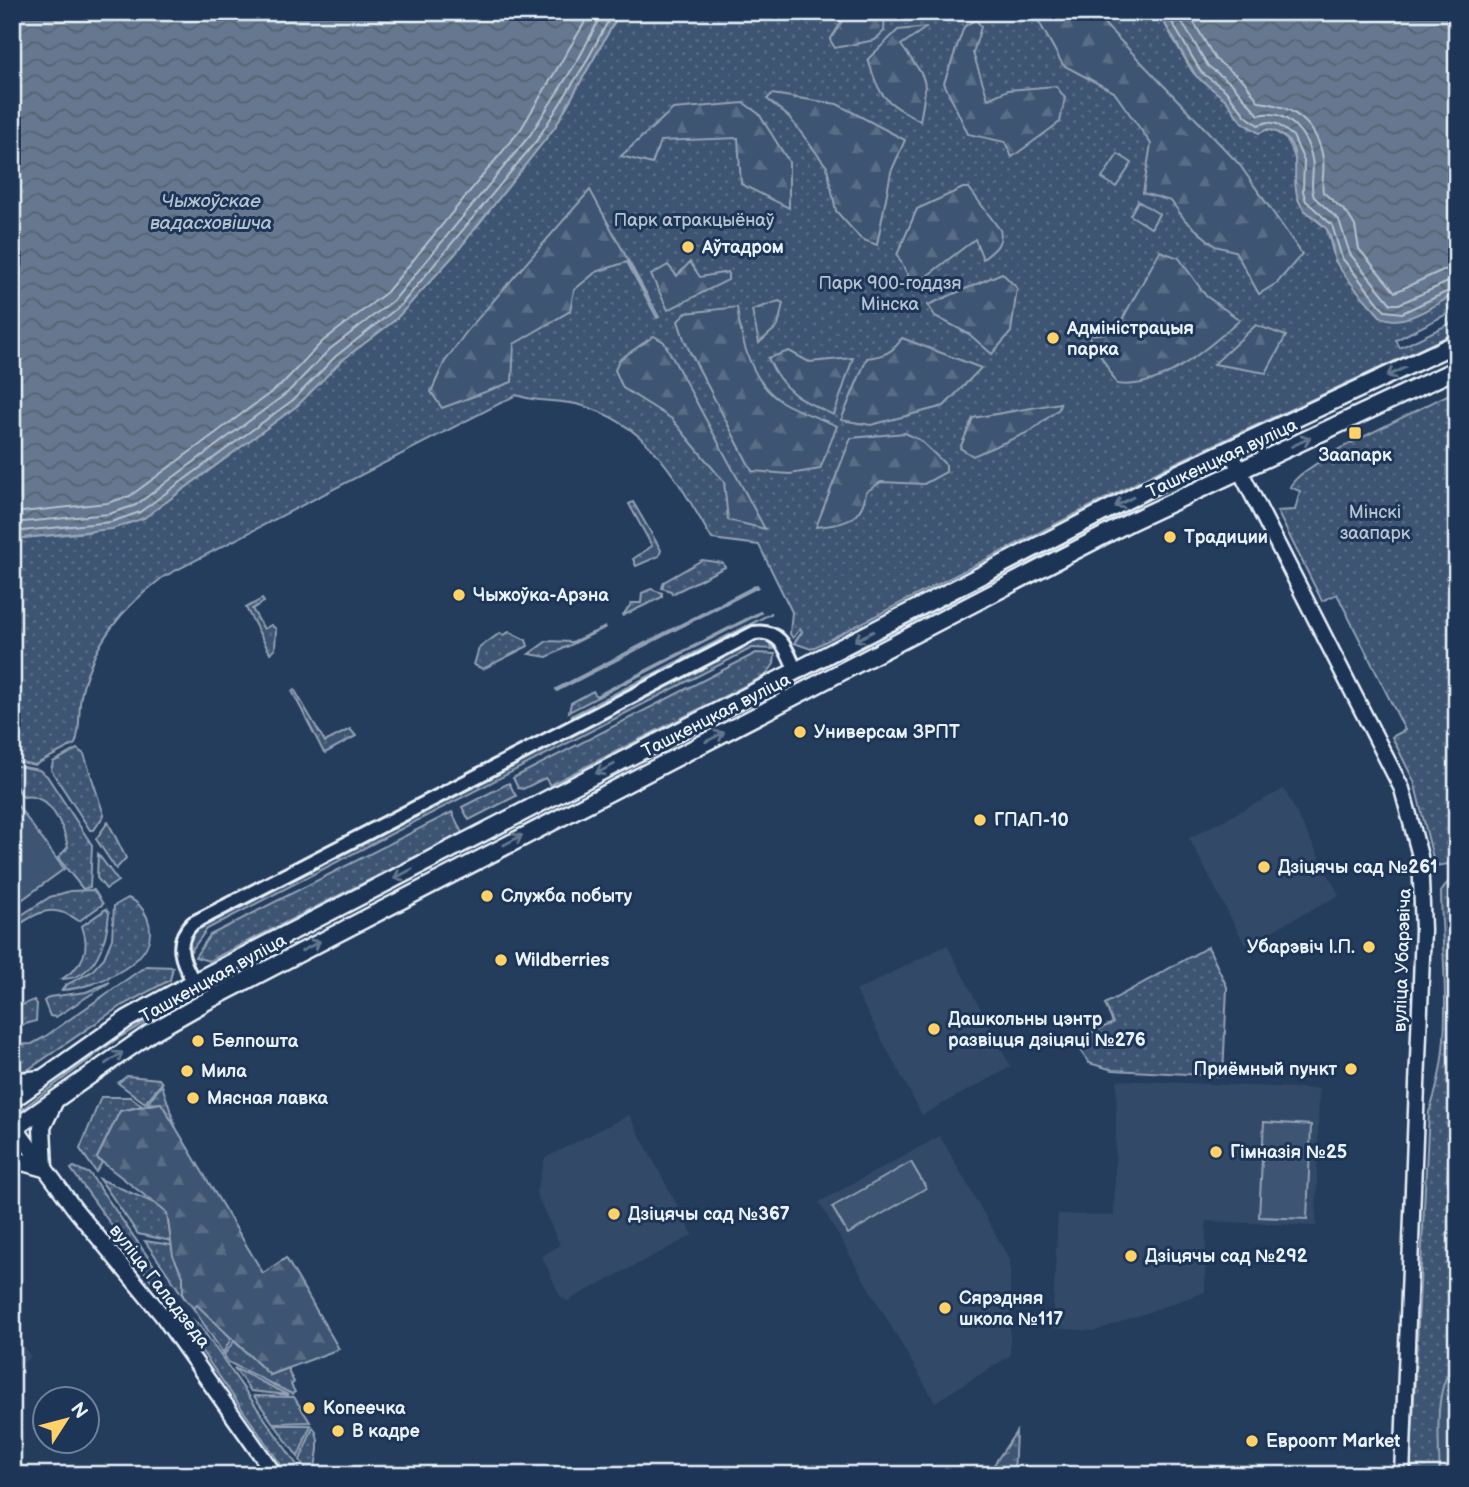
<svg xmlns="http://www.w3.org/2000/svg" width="1469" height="1487" font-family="'Balsamiq Sans',sans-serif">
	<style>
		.built { fill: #334a68 }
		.green { fill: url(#green-dots); stroke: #93a2b5; stroke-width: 2 }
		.forest { fill: url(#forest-firs); stroke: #93a2b5; stroke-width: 2 }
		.pitch { fill: #3e5472; stroke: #93a2b5; stroke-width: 2 }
		.water { fill: url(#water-waves); stroke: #99a8ba; stroke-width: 2 }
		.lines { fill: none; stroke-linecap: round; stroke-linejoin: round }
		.shore { stroke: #b4c1ce; stroke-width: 2 }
		.tertiary-casing { stroke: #e8f1f8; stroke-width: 18 }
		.secondary-casing { stroke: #e8f1f8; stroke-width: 19 }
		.primary-casing { stroke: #e8f1f8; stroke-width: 21 }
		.tertiary { stroke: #1d3557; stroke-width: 12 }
		.secondary { stroke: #1d3557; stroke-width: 14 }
		.primary { stroke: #1d3557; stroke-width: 16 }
		.oneway { stroke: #64778f }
		.poi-dot { fill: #ffd166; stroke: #1d3557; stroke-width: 2.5 }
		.labels { text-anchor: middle; stroke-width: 6; stroke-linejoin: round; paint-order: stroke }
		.park-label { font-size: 18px; fill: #b5c2d0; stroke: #1d3557 }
		.poi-label { font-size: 18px; font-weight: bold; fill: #e8f1f8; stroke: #1d3557; text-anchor: start }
		.street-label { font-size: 18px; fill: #e8f1f8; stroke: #1d3557 }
		.water-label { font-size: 19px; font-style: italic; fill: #b4c1ce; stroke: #1d3557 }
	</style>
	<defs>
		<pattern id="green-dots" width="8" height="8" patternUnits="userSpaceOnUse" patternTransform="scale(1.75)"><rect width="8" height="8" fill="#3e5472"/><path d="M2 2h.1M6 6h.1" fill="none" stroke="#5a6d87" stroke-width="1.8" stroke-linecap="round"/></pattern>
		<pattern id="forest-firs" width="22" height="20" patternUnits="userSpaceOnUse" patternTransform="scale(1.75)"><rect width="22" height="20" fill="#3e5472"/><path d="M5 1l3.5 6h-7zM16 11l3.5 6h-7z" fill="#5a6d87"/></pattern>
		<pattern id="water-waves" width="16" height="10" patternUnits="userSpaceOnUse" patternTransform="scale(1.75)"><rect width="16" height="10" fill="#657890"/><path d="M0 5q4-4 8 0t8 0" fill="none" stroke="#576270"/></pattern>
	</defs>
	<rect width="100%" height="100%" fill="#253d5d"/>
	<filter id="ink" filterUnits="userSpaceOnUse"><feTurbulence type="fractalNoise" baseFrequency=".0143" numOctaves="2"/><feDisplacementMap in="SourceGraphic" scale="14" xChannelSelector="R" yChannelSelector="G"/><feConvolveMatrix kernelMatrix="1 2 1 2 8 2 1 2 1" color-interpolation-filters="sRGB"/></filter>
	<g filter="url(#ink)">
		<!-- built -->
		<g class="built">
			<polygon points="1284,789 1339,895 1245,945 1189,838"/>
			<polygon points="947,945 1011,1067 922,1115 856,991"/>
			<polygon points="1117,1080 1319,1089 1316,1226 1206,1221 1205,1292 1095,1331 1052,1328 1058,1214 1114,1216"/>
			<polygon points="629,1115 693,1235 567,1301 560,1296 542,1256 560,1245 536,1193 545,1158"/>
			<polygon points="940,1136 1010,1260 1010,1356 935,1402 819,1202"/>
			<polygon points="12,1331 31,1357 12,1371"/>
		</g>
		<!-- green -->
		<g class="green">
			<path d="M 620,12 L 1158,12 L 1192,71 L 1226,100 L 1241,121 L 1250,128 L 1275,131 L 1287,140 L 1297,162 L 1298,199 L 1304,210 L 1327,229 L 1335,261 L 1380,316 L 1457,293 L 1457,309 L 1396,340 L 1400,348 L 1457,320 L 1457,332 L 1177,462 L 811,649 L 794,643 L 802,632 L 800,629 L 793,638 L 790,634 L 792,612 L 759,545 L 712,539 C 678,481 650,424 580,405 C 559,399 537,403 516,395 L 163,577 C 122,608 92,644 81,696 C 78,711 81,731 75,744 L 35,765 L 15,761 L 12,539 L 90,532 L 166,502 L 298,405 L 341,361 L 395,320 L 455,254 L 555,127 Z"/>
			<path d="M 1457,390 L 1457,863 L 1435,866 L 1414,781 L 1392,737 L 1405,730 L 1337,594 L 1322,601 L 1277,511 L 1295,510 L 1300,491 L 1290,487 C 1297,473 1319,464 1331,453 Z"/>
			<polygon points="633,502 661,550 659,556 636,566 633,559 652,546 629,504"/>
			<polygon points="702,560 723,563 725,567 672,594 671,591 662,588 664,582"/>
			<polygon points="651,589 662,593 662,597 622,616 632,603 641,603 642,593"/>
			<polygon points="262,599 264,602 252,609 264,629 271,625 276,629 275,649 270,653 246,608"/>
			<polygon points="760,612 761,613 569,712 571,703 593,691 596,696"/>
			<polygon points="772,613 575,716 571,716"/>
			<polygon points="606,627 547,657 529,654 547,641 572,642"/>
			<polygon points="509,632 526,640 528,646 483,669 474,665 479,648 500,633 503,635"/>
			<polygon points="758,637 767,640 773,649 752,648 207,929 191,951 189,937 197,927"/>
			<polygon points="756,653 775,654 774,664 766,675 550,785 545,778 523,789 518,788 513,778"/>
			<polygon points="294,689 325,742 350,729 356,736 325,753 323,751 292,691"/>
			<polygon points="77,749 84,754 104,815 94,830 90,830 51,770 53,762"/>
			<path d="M 12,765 L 39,770 L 47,776 L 92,845 L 90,887 L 83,889 L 58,858 L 68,847 C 64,826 49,792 23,797 L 12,781 Z"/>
			<polygon points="509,783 516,796 469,820 462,807"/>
			<polygon points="452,812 462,833 209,961 195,957 210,935"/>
			<polygon points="108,822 126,858 116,869 96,839"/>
			<polygon points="98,854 118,881 106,889 97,878"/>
			<path d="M 1457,881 L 1457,1475 L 1410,1475 L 1429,1112 C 1455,1043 1442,964 1441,892 L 1448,882 Z"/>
			<path d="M 94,890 L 103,904 L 79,921 C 52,901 36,913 12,930 L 12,921 L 50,897 L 70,891 Z"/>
			<path d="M 128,898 C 137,901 143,908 147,917 C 166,961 94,988 62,990 L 66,985 L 91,972 L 104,958 L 112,939 L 114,906 Z"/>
			<path d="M 106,909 L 109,913 C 107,940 96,979 62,979 C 83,965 91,951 82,926 Z"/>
			<polygon points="1208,947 1227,987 1223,1076 1113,1070 1089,1063 1075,1040 1113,1023 1105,1004"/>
			<polygon points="146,966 173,967 170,980 119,1007 29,1069 12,1074 12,1045 32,1044 43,1038"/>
			<polygon points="110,982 56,1017 50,1016 44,1001 49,997 86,992"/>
			<polygon points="184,996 185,999 117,1039 22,1109 97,1053 129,1025"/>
			<polygon points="34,1000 37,1004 36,1021 22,1025 12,1023 12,1009"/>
			<polygon points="127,1076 159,1079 162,1083 145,1103 118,1083"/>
			<polygon points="162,1085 176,1128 161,1103 147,1104"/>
			<polygon points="101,1097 131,1097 142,1106 120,1111 97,1158 102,1163 96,1172 80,1149"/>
			<polygon points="74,1167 90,1174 176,1297 173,1304 169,1305 71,1169"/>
			<polygon points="100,1179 154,1203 167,1213 171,1241 138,1234"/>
			<polygon points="145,1241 171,1245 183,1276 183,1296"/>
			<polygon points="197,1304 231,1339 223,1353 193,1308"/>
			<polygon points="193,1320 200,1326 304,1475 288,1475 196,1343"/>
			<polygon points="234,1341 270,1375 289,1368 289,1373 294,1382 291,1385 295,1392 292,1394 228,1362 224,1355"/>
			<polygon points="234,1368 288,1395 251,1391"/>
			<polygon points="254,1396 294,1397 310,1422 273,1423"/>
			<polygon points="275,1425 311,1425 298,1457"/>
			<path d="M 313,1427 C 322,1439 317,1457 314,1471 L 309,1475 L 300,1460 Z"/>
			<polygon points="1016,1432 1014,1475 987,1475"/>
		</g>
		<!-- forest -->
		<g class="forest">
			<polygon points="848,12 885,12 884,31 875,40 835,48 830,40"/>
			<polygon points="1025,12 1093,12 1239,164 1302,254 1277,283 1259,294 1235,251 1215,246 1185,220 1171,201 1143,193 1151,144 1114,92 1063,65 1039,22"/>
			<polygon points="976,19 981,27 973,53 988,99 1008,90 1056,86 1065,98 1060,122 1012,157 1005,142 968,134 944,83 964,27"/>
			<path d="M 927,27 L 901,45 C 927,82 929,74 920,121 C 884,100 880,100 868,59 L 898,30 Z"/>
			<polygon points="772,94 837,104 905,140 891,172 877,245 861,239 836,211 827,167 789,117 767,99"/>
			<polygon points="744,103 759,114 789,162 789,208 741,184 738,138 660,141 652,164 621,156 673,109"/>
			<path d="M 963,188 L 969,188 L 1000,230 C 1004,244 993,251 983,259 L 975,239 L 914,286 L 897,255 L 917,209 Z"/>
			<polygon points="590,190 659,317 657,318 627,262 596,272 574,290 570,311 514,344 512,382 442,408 431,392 444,363 467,331"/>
			<path d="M 1160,251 L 1179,258 L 1206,296 L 1240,320 C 1209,347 1161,391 1117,384 L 1089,335 L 1107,333 L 1118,327 Z"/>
			<polygon points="690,262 700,277 728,272 728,280 668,310 651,275 668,265 677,276"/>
			<polygon points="1002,273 1017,288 1011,332 992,354 969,334 935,316 928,305"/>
			<polygon points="779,301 783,303 778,326 759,343 752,310"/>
			<path d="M 737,307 C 741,341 751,383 782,402 C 799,412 820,418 837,426 L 820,469 L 790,474 L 752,471 L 685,342 L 678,321 L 686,313 Z"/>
			<polygon points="1256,325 1286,336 1266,373 1214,364"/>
			<polygon points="654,336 664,342 765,529 728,520 724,482 672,419 623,388 615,370 619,360"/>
			<path d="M 902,338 L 981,368 L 944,406 L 871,425 L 841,420 L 867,358 C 883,356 893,353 902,338 Z"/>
			<path d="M 789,351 L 809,362 L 853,358 L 834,415 C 801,400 784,394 768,358 Z"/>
			<polygon points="1060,403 1059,409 1031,431 973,456 960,448 973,418"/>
			<path d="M 905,433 L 920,440 L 946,465 L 946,472 L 924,484 L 881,482 L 866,492 C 862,522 843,524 816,527 L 851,438 Z"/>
			<polygon points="757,585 758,587 557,691 556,689"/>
			<polygon points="1457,1100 1457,1204 1447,1178 1453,1107"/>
			<polygon points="161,1103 263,1273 286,1258 339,1349 270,1375 197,1305 193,1308 183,1296 183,1276 173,1256 167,1213 97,1158 120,1111"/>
			<path d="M 1457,1363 L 1457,1475 L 1440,1475 C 1439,1445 1432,1382 1457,1363 Z"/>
		</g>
		<!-- pitch -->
		<g class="pitch">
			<polygon points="1118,154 1132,163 1116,187 1102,178"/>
			<polygon points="1138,201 1159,214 1151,228 1130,215"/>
			<polygon points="12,798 64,869 12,907"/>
			<polygon points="1264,1122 1311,1125 1307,1219 1259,1217"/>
			<polygon points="911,1162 926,1188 848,1234 832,1207"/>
		</g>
		<!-- water -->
		<g class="water">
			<polygon points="12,12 620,12 555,127 455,254 395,320 341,361 298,405 144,518 112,529 12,539"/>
			<path d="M 1158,12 L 1457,12 L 1457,293 C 1436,303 1403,330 1380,316 C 1366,299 1347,282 1336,262 C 1331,252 1334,241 1328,231 C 1320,218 1304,215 1299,201 C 1287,173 1311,142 1268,129 L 1259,133 L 1241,121 L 1226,100 L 1196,76 Z"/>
		</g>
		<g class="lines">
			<!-- shore -->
			<g class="shore">
				<polyline points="1166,12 1201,72 1225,90 1246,116 1258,125 1268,122 1277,124 1293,136 1304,161 1303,191 1306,201 1332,225 1342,258 1385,311 1402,313 1457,287"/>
				<path d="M 1176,12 L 1208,66 L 1232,84 L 1259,115 C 1286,108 1308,134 1312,159 C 1315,172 1309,185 1314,197 L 1339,220 L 1350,254 L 1391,304 L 1399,304 L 1457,278"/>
				<path d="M 1188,12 L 1215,59 L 1244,81 L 1259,102 C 1292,105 1318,124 1323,159 C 1325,170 1321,182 1323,192 L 1347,213 L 1355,226 L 1359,249 L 1395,292 L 1443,270 L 1457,268"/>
				<polyline points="12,513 107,503 130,496 281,385 323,341 387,292 521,129 591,12"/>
				<polyline points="12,523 109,514 136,505 287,393 330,349 395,299 530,135 578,60 603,12"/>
				<polyline points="12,532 111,522 140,512 293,400 336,356 401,305 537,140 585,64 613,12"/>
			</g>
			<!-- tertiary casing -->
			<g class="tertiary-casing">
				<path id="tertiary" d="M 194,982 C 182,962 173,942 193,923 L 754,633 C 781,629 787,651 796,671"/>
			</g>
			<!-- secondary casing -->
			<g class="secondary-casing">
				<g id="secondary">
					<polyline points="1229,449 1402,789 1420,856 1423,930 1402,1475"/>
					<polyline points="12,1123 74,1208 162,1315 275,1475"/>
				</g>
			</g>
			<!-- primary casing -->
			<g class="primary-casing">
				<g id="primary">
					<polyline points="12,1082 40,1079"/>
					<polyline points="12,1100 127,1019 194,982 1179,473 1457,343"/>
					<polyline points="12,1130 152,1032 205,1002 1132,521 1457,369"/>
					<polyline points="12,1159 44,1168 42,1127 54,1102"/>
				</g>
			</g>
			<!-- tertiary -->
			<use href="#tertiary" class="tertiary"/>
			<!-- secondary -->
			<use href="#secondary" class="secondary"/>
			<!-- primary -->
			<use href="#primary" class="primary"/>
		</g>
		<!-- one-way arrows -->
		<defs><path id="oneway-shaft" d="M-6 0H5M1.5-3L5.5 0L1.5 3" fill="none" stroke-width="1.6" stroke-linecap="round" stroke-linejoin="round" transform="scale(1.75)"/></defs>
		<g class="oneway">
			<use href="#oneway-shaft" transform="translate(1396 372) rotate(155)"/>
			<use href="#oneway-shaft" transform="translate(1301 442) rotate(-25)"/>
			<use href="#oneway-shaft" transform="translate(1124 502) rotate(152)"/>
			<use href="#oneway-shaft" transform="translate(864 636) rotate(153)"/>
			<use href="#oneway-shaft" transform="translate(715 737) rotate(-27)"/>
			<use href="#oneway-shaft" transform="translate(605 769) rotate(153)"/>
			<use href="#oneway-shaft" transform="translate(513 840) rotate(-28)"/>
			<use href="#oneway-shaft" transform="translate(403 874) rotate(152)"/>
			<use href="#oneway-shaft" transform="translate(311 946) rotate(-28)"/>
			<use href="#oneway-shaft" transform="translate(114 1058) rotate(-34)"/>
		</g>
	</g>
	<!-- markers -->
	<g class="poi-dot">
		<circle cx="688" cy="247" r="7"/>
		<circle cx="1053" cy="338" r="7"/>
		<rect x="1348" y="426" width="14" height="14" rx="3.5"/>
		<circle cx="1170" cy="537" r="7"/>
		<circle cx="459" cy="595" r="7"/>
		<circle cx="800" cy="732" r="7"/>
		<circle cx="980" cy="820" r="7"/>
		<circle cx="1264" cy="867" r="7"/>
		<circle cx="487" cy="896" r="7"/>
		<circle cx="1369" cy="947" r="7"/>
		<circle cx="501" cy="960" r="7"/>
		<circle cx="934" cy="1029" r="7"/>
		<circle cx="198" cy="1041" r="7"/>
		<circle cx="1351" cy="1069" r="7"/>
		<circle cx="187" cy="1071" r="7"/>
		<circle cx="193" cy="1098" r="7"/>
		<circle cx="1216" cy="1152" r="7"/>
		<circle cx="614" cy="1214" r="7"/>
		<circle cx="1131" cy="1256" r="7"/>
		<circle cx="945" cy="1308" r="7"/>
		<circle cx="309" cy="1408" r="7"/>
		<circle cx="338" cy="1431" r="7"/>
		<circle cx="1252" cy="1441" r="7"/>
	</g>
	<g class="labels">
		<!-- park labels -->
		<g class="park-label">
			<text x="694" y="226">Парк атракцыёнаў</text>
			<text x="890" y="289">Парк 900-годдзя<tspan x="890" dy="21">Мінска</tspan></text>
			<text x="1375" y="518">Мінскі<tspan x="1375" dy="21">заапарк</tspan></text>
		</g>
		<!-- poi labels -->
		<g class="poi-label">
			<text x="702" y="253">Аўтадром</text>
			<text x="1067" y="334">Адміністрацыя<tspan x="1067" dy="21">парка</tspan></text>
			<text x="1355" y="461" text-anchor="middle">Заапарк</text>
			<text x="1184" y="543">Традиции</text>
			<text x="473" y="601">Чыжоўка-Арэна</text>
			<text x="814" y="738">Универсам ЗРПТ</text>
			<text x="994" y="826">ГПАП-10</text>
			<text x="1278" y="873">Дзіцячы сад №261</text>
			<text x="501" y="902">Служба побыту</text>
			<text x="1355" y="953" text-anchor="end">Убарэвіч І.П.</text>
			<text x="515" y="966">Wildberries</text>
			<text x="948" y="1025">Дашкольны цэнтр<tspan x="948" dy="21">развіцця дзіцяці №276</tspan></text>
			<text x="212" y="1047">Белпошта</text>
			<text x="1337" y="1075" text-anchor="end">Приёмный пункт</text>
			<text x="201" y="1077">Мила</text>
			<text x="207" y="1104">Мясная лавка</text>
			<text x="1230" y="1158">Гімназія №25</text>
			<text x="628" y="1220">Дзіцячы сад №367</text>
			<text x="1145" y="1262">Дзіцячы сад №292</text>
			<text x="959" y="1304">Сярэдняя<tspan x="959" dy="21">школа №117</tspan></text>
			<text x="323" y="1414">Копеечка</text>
			<text x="352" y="1437">В кадре</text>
			<text x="1266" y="1447">Евроопт Market</text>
		</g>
		<!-- street labels -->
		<g class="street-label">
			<text transform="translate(1222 458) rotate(-25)" y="6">Ташкенцкая вуліца</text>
			<text transform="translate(716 715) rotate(-27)" y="6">Ташкенцкая вуліца</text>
			<text transform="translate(1402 960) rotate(-88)" y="6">вуліца Убарэвіча</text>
			<text transform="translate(213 978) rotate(-29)" y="6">Ташкенцкая вуліца</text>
			<text transform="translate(160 1286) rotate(52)" y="6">вуліца Галадзеда</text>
		</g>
		<!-- water labels -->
		<g class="water-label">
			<text x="211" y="207">Чыжоўскае<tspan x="211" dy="22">вадасховішча</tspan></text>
		</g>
	</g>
	<!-- margin -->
	<rect width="1469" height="1487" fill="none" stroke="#1d3557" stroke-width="42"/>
	<rect x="21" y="21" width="1427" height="1445" fill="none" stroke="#e8f1f8" stroke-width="2.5" filter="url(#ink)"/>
	<!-- north arrow -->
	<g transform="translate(66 1420) rotate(54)"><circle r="33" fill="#1d3557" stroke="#6e8097" stroke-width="2"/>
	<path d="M0-5L12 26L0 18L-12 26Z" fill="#ffd166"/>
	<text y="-10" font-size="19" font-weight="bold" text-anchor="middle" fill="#e8f1f8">N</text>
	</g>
</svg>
